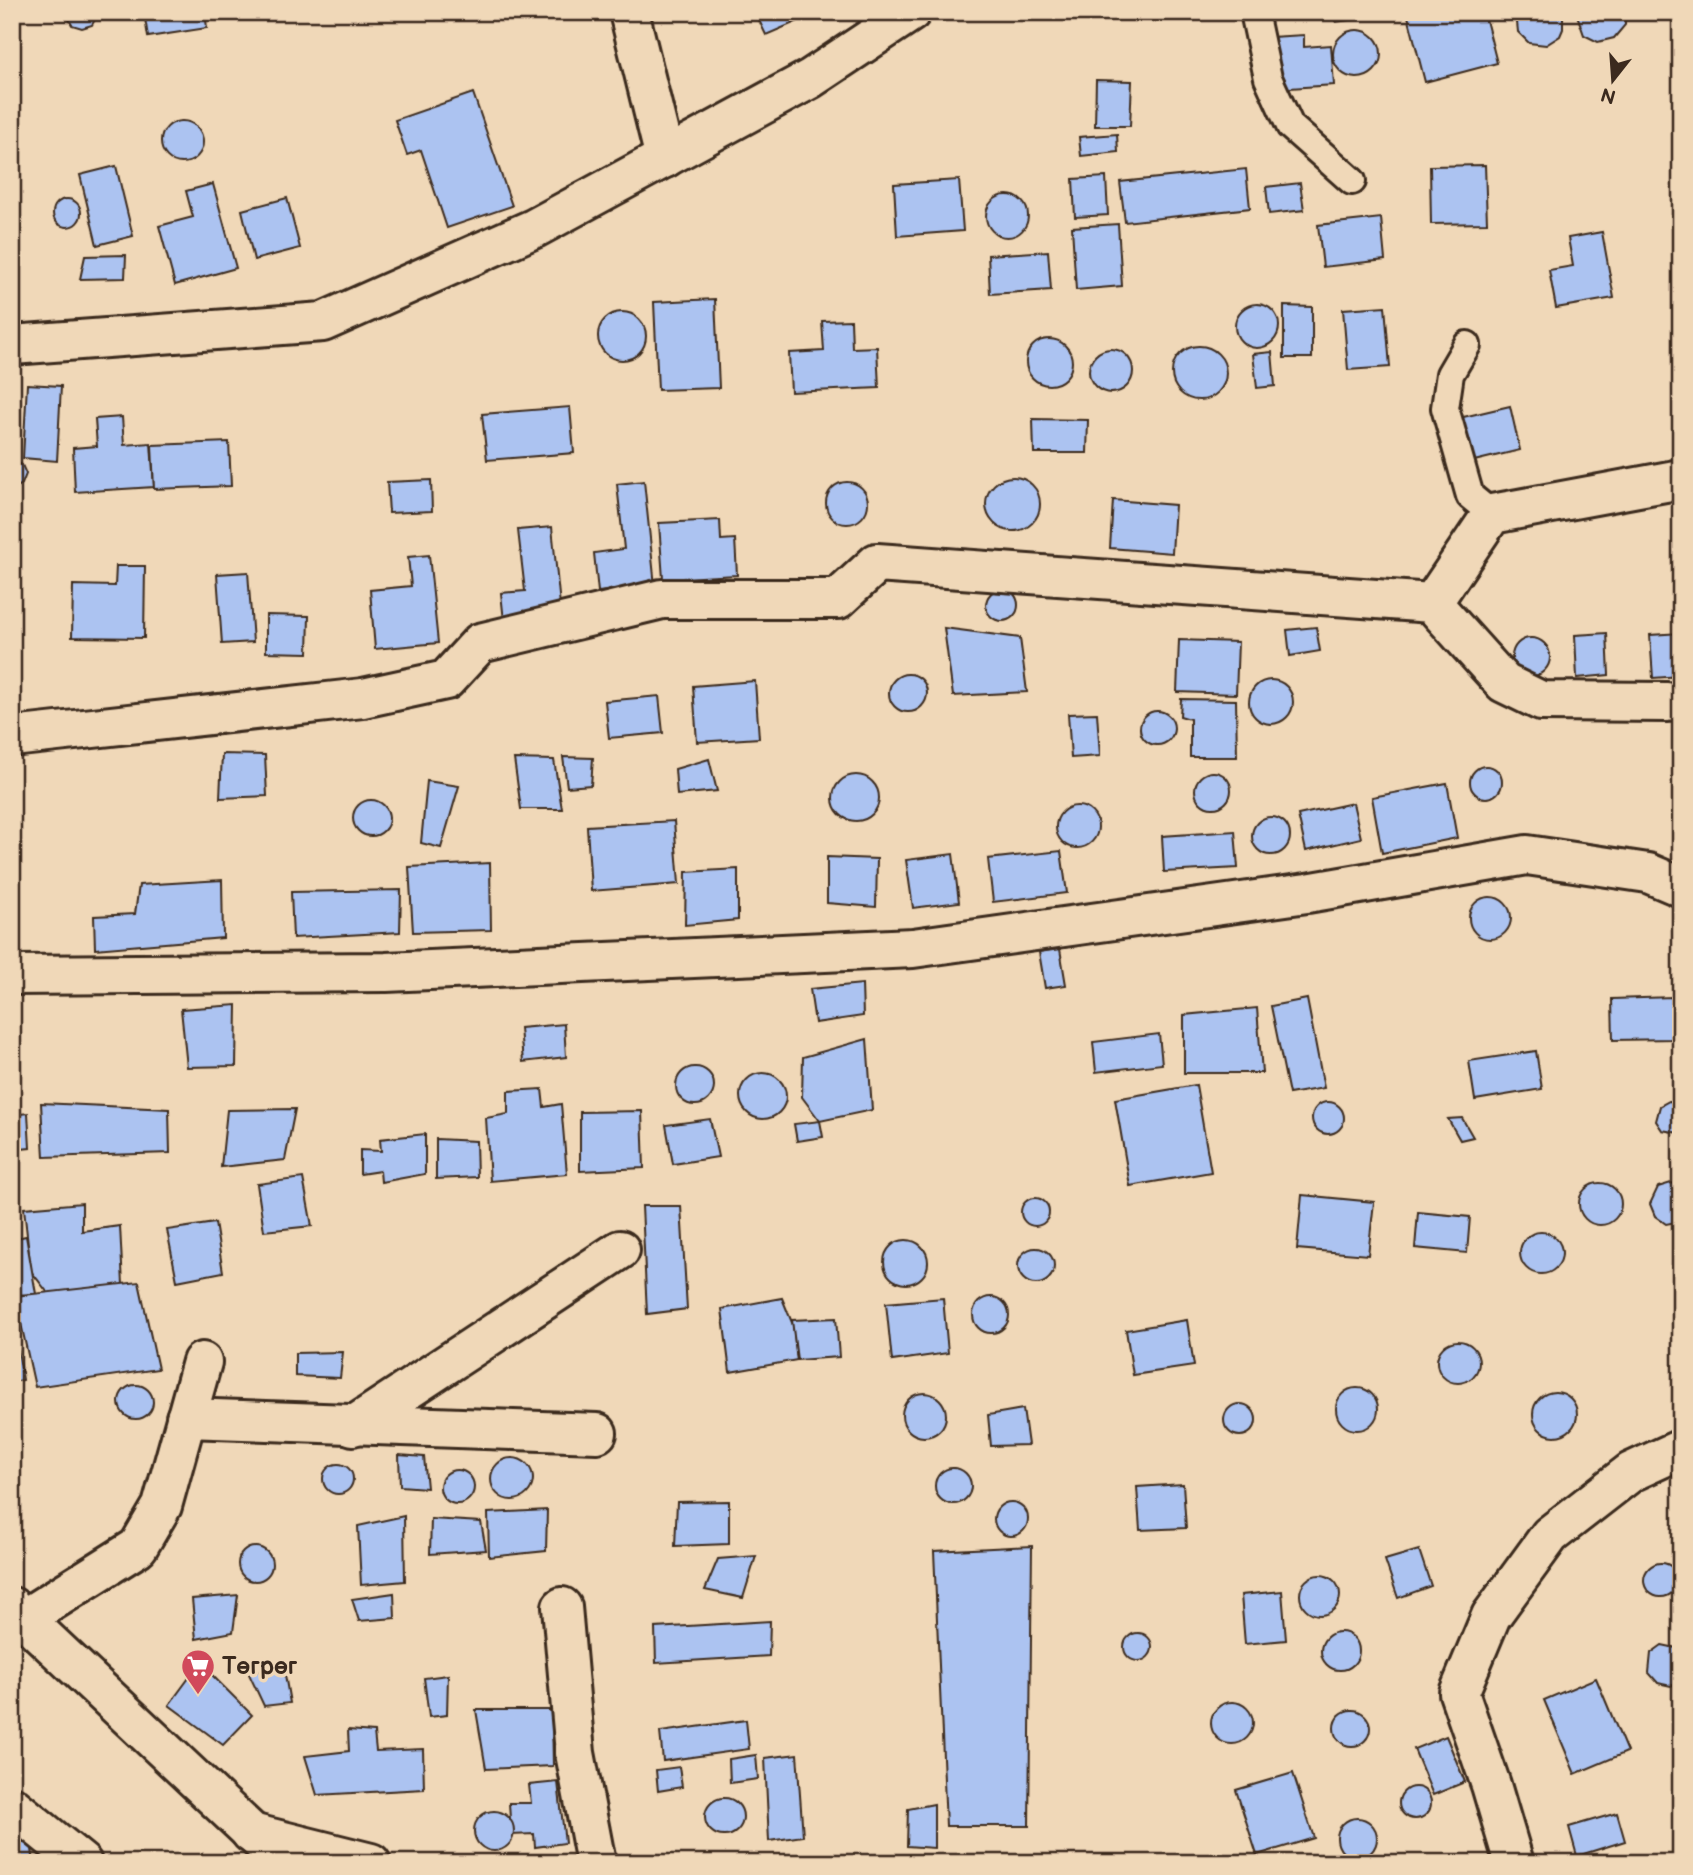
<svg xmlns="http://www.w3.org/2000/svg" width="1693" height="1875" font-family="'Balsamiq Sans',sans-serif">
	<style>
		.building { fill: #acc3f1; stroke: #3b2a1e; stroke-width: 2 }
		.lines { fill: none; stroke-linecap: round; stroke-linejoin: round }
		.service-casing { stroke: #3b2a1e; stroke-width: 32 }
		.minor-casing { stroke: #3b2a1e; stroke-width: 44 }
		.secondary-casing { stroke: #3b2a1e; stroke-width: 44 }
		.service { stroke: #f0d8b8; stroke-width: 26 }
		.minor { stroke: #f0d8b8; stroke-width: 38 }
		.secondary { stroke: #f0d8b8; stroke-width: 38 }
		.labels { text-anchor: middle; stroke-width: 7; stroke-linejoin: round; paint-order: stroke }
		.poi-label { font-size: 24px; font-weight: bold; fill: #3b2a1e; stroke: #f0d8b8; text-anchor: start }
	</style>
	<rect width="100%" height="100%" fill="#f0d8b8"/>
	<filter id="ink" filterUnits="userSpaceOnUse"><feTurbulence type="fractalNoise" baseFrequency=".0143" numOctaves="2"/><feDisplacementMap in="SourceGraphic" scale="14" xChannelSelector="R" yChannelSelector="G"/><feConvolveMatrix kernelMatrix="1 2 1 2 8 2 1 2 1" color-interpolation-filters="sRGB"/></filter>
	<g filter="url(#ink)">
		<!-- building -->
		<g class="building">
			<polygon points="65,12 99,12 92,25 82,28 72,25"/>
			<polygon points="144,12 205,12 207,28 148,37"/>
			<polygon points="755,12 819,12 766,35"/>
			<polygon points="1334,12 1384,12 1385,15 1336,22"/>
			<polygon points="1421,12 1484,12 1497,63 1425,82 1408,16"/>
			<polygon points="1516,12 1563,12 1563,29 1560,36 1546,45 1529,43 1518,32"/>
			<polygon points="1576,12 1625,12 1625,25 1614,38 1598,42 1584,35"/>
			<polygon points="1672,12 1657,17 1643,12"/>
			<circle cx="1357" cy="54" r="24"/>
			<polygon points="1304,35 1304,47 1331,45 1334,85 1275,89 1271,37"/>
			<polygon points="1096,80 1132,81 1130,126 1095,126"/>
			<polygon points="473,93 512,206 447,228 421,150 407,155 395,120"/>
			<circle cx="182" cy="142" r="21"/>
			<polygon points="1117,134 1118,152 1081,156 1079,137"/>
			<polygon points="1485,165 1487,223 1431,224 1430,166"/>
			<polygon points="116,166 133,236 97,245 80,175"/>
			<polygon points="1246,169 1250,208 1125,222 1120,182"/>
			<polygon points="1106,177 1108,215 1075,217 1073,179"/>
			<polygon points="959,180 963,231 897,236 894,184"/>
			<polygon points="1300,183 1304,210 1269,214 1266,187"/>
			<polygon points="213,184 236,268 175,285 159,226 193,217 186,191"/>
			<circle cx="1007" cy="216" r="21"/>
			<polygon points="287,198 300,248 254,260 242,210"/>
			<circle cx="67" cy="213" r="14"/>
			<polygon points="1381,218 1385,260 1323,267 1318,225"/>
			<polygon points="1118,224 1122,286 1076,290 1072,227"/>
			<polygon points="1602,232 1614,298 1556,308 1549,270 1573,266 1568,238"/>
			<polygon points="1048,251 1051,290 990,294 988,255"/>
			<polygon points="126,255 125,278 80,279 85,256"/>
			<polygon points="715,299 719,388 658,390 654,302"/>
			<circle cx="1257" cy="326" r="22"/>
			<polygon points="1284,306 1312,307 1312,358 1284,358"/>
			<polygon points="1385,306 1390,367 1348,370 1343,309"/>
			<circle cx="622" cy="336" r="24"/>
			<polygon points="851,320 852,348 877,347 879,388 791,392 789,353 824,351 822,321"/>
			<circle cx="1049" cy="362" r="23"/>
			<circle cx="1199" cy="373" r="27"/>
			<circle cx="1111" cy="371" r="22"/>
			<polygon points="1272,352 1275,386 1257,388 1253,354"/>
			<polygon points="27,384 61,386 57,461 23,458"/>
			<polygon points="1510,406 1520,450 1470,462 1459,418"/>
			<polygon points="570,407 574,453 487,460 482,414"/>
			<polygon points="122,417 124,445 151,443 154,487 75,492 73,448 97,446 95,419"/>
			<polygon points="1033,419 1088,420 1087,453 1034,453"/>
			<polygon points="229,442 231,486 154,489 152,445"/>
			<polygon points="12,459 22,465 26,474 22,484 14,489"/>
			<circle cx="1013" cy="504" r="27"/>
			<polygon points="431,480 432,511 389,513 387,482"/>
			<polygon points="644,481 655,586 598,592 594,553 624,549 617,484"/>
			<circle cx="847" cy="503" r="21"/>
			<polygon points="1113,500 1175,505 1172,553 1110,548"/>
			<polygon points="720,520 721,540 735,539 737,575 663,579 659,523"/>
			<polygon points="552,527 561,615 504,621 501,593 525,591 518,530"/>
			<polygon points="429,555 438,643 375,649 370,590 411,586 408,557"/>
			<polygon points="116,566 145,566 144,638 72,637 73,585 115,586"/>
			<polygon points="248,572 253,642 222,644 217,574"/>
			<circle cx="1002" cy="605" r="16"/>
			<polygon points="266,615 309,616 308,653 266,652"/>
			<polygon points="1316,627 1320,651 1290,656 1287,630"/>
			<polygon points="944,628 1020,638 1027,692 953,696"/>
			<polygon points="1607,633 1609,675 1577,678 1575,635"/>
			<polygon points="1681,633 1681,676 1653,678 1650,635"/>
			<circle cx="1531" cy="657" r="19"/>
			<polygon points="1179,640 1238,642 1236,694 1177,692"/>
			<circle cx="908" cy="693" r="19"/>
			<circle cx="1271" cy="702" r="22"/>
			<polygon points="755,681 759,738 697,742 693,686"/>
			<polygon points="659,696 663,733 609,738 605,701"/>
			<polygon points="1181,699 1236,700 1237,757 1190,757 1190,719 1180,716"/>
			<circle cx="1157" cy="728" r="17"/>
			<polygon points="1097,713 1100,756 1071,758 1068,714"/>
			<polygon points="222,754 265,755 267,796 220,798"/>
			<polygon points="563,757 593,758 591,785 567,787"/>
			<polygon points="514,759 554,760 562,809 521,809"/>
			<polygon points="709,759 717,791 677,795 675,769"/>
			<circle cx="1486" cy="782" r="16"/>
			<circle cx="1213" cy="790" r="18"/>
			<circle cx="856" cy="798" r="23"/>
			<polygon points="427,781 459,786 441,848 421,843"/>
			<polygon points="1447,783 1457,838 1382,853 1372,797"/>
			<circle cx="371" cy="818" r="18"/>
			<polygon points="1353,803 1361,838 1306,851 1298,815"/>
			<circle cx="1077" cy="827" r="21"/>
			<circle cx="1271" cy="836" r="19"/>
			<polygon points="674,821 679,884 591,891 587,826"/>
			<polygon points="1235,831 1238,868 1164,872 1162,836"/>
			<polygon points="1061,851 1067,893 993,902 988,859"/>
			<polygon points="953,854 959,902 913,908 906,860"/>
			<polygon points="827,857 877,859 876,907 827,903"/>
			<polygon points="490,863 491,930 413,932 409,867"/>
			<polygon points="738,869 738,920 685,925 686,872"/>
			<polygon points="222,880 223,938 95,949 94,916 135,914 139,885"/>
			<polygon points="401,890 400,932 293,938 291,892"/>
			<circle cx="1490" cy="918" r="21"/>
			<polygon points="1060,949 1066,985 1045,988 1039,952"/>
			<polygon points="862,984 863,1016 815,1023 810,989"/>
			<polygon points="1673,997 1674,1039 1613,1040 1612,999"/>
			<polygon points="1307,999 1324,1088 1289,1094 1271,1006"/>
			<polygon points="237,1005 236,1066 187,1067 181,1009"/>
			<polygon points="1257,1008 1262,1073 1184,1073 1184,1015"/>
			<polygon points="564,1024 566,1057 523,1062 520,1028"/>
			<polygon points="1159,1034 1162,1064 1096,1072 1093,1042"/>
			<polygon points="867,1039 872,1110 820,1121 802,1097 803,1057"/>
			<polygon points="1536,1051 1542,1089 1475,1100 1469,1061"/>
			<circle cx="695" cy="1086" r="19"/>
			<circle cx="763" cy="1096" r="23"/>
			<polygon points="1196,1085 1211,1172 1130,1186 1115,1099"/>
			<polygon points="542,1089 544,1107 561,1104 567,1174 490,1181 486,1118 508,1114 508,1091"/>
			<polygon points="1669,1101 1681,1102 1679,1133 1662,1130 1656,1121 1660,1106"/>
			<circle cx="1328" cy="1118" r="16"/>
			<polygon points="41,1103 169,1109 170,1153 44,1157"/>
			<polygon points="295,1109 285,1160 221,1167 227,1110"/>
			<polygon points="642,1111 644,1168 580,1171 580,1112"/>
			<polygon points="28,1113 30,1148 12,1150 12,1115"/>
			<polygon points="1462,1118 1473,1137 1460,1140 1448,1119"/>
			<polygon points="710,1119 718,1157 673,1164 666,1125"/>
			<polygon points="820,1121 823,1137 797,1141 794,1124"/>
			<polygon points="425,1134 425,1174 381,1182 380,1171 360,1174 360,1150 381,1151 380,1139"/>
			<polygon points="436,1139 476,1141 477,1177 436,1179"/>
			<polygon points="303,1178 312,1226 264,1231 257,1184"/>
			<polygon points="1671,1183 1681,1186 1681,1221 1666,1224 1655,1216 1650,1204 1658,1187"/>
			<circle cx="1600" cy="1204" r="21"/>
			<polygon points="1302,1195 1374,1202 1368,1255 1297,1249"/>
			<circle cx="1035" cy="1212" r="14"/>
			<polygon points="82,1203 82,1231 120,1226 123,1285 48,1293 31,1271 24,1208"/>
			<polygon points="642,1206 681,1206 687,1309 647,1314"/>
			<polygon points="1418,1212 1470,1217 1467,1253 1415,1248"/>
			<polygon points="215,1223 223,1272 177,1281 167,1230"/>
			<circle cx="1541" cy="1253" r="21"/>
			<polygon points="26,1236 36,1294 12,1295 12,1239"/>
			<circle cx="906" cy="1262" r="22"/>
			<circle cx="1036" cy="1266" r="18"/>
			<polygon points="139,1282 158,1369 35,1387 15,1296"/>
			<circle cx="991" cy="1315" r="18"/>
			<polygon points="782,1298 793,1325 797,1360 730,1372 722,1309"/>
			<polygon points="943,1298 948,1353 892,1361 886,1303"/>
			<polygon points="836,1318 839,1357 797,1360 792,1320"/>
			<polygon points="1187,1320 1194,1366 1133,1375 1126,1330"/>
			<polygon points="15,1332 23,1380 12,1382 12,1333"/>
			<circle cx="1458" cy="1362" r="21"/>
			<polygon points="343,1352 340,1378 295,1376 295,1353"/>
			<circle cx="136" cy="1402" r="17"/>
			<circle cx="1357" cy="1409" r="21"/>
			<circle cx="1555" cy="1414" r="22"/>
			<circle cx="924" cy="1415" r="22"/>
			<circle cx="1240" cy="1420" r="16"/>
			<polygon points="1023,1409 1028,1445 991,1446 988,1415"/>
			<polygon points="399,1455 424,1457 427,1488 400,1486"/>
			<circle cx="512" cy="1479" r="21"/>
			<circle cx="338" cy="1479" r="15"/>
			<circle cx="953" cy="1486" r="18"/>
			<circle cx="457" cy="1487" r="17"/>
			<polygon points="1183,1484 1186,1528 1140,1530 1137,1487"/>
			<polygon points="729,1501 729,1544 675,1546 677,1502"/>
			<circle cx="1011" cy="1519" r="17"/>
			<polygon points="547,1510 546,1551 489,1557 488,1513"/>
			<polygon points="404,1516 405,1581 361,1585 358,1526"/>
			<polygon points="431,1519 481,1522 486,1550 430,1554"/>
			<polygon points="1032,1546 1029,1826 946,1826 934,1551"/>
			<circle cx="255" cy="1564" r="17"/>
			<polygon points="1419,1550 1431,1586 1398,1598 1385,1560"/>
			<polygon points="756,1556 743,1598 705,1590 718,1559"/>
			<circle cx="1661" cy="1580" r="17"/>
			<circle cx="1320" cy="1595" r="20"/>
			<polygon points="1282,1591 1286,1640 1245,1644 1241,1595"/>
			<polygon points="394,1593 395,1618 359,1621 352,1599"/>
			<polygon points="238,1595 233,1632 196,1639 192,1599"/>
			<polygon points="770,1621 769,1656 656,1663 655,1628"/>
			<circle cx="1340" cy="1651" r="19"/>
			<circle cx="1138" cy="1647" r="14"/>
			<polygon points="1662,1645 1681,1649 1681,1681 1671,1686 1658,1683 1649,1673 1651,1653"/>
			<polygon points="200,1663 252,1715 223,1745 169,1705"/>
			<polygon points="284,1669 290,1703 264,1706 248,1672"/>
			<polygon points="448,1675 447,1715 429,1717 424,1678"/>
			<polygon points="1596,1678 1627,1752 1575,1774 1544,1700"/>
			<circle cx="1232" cy="1723" r="21"/>
			<circle cx="1352" cy="1728" r="18"/>
			<polygon points="476,1710 552,1710 553,1766 486,1769"/>
			<polygon points="746,1720 749,1749 663,1761 660,1732"/>
			<polygon points="348,1730 374,1732 376,1751 423,1749 424,1789 317,1795 305,1756 349,1751"/>
			<polygon points="1446,1736 1465,1782 1433,1795 1414,1749"/>
			<polygon points="797,1754 803,1836 769,1841 765,1758"/>
			<polygon points="756,1755 758,1779 730,1783 729,1759"/>
			<polygon points="679,1767 682,1787 658,1791 656,1770"/>
			<polygon points="1293,1773 1314,1838 1257,1855 1236,1790"/>
			<polygon points="558,1782 565,1843 535,1847 534,1834 511,1835 509,1803 531,1803 529,1785"/>
			<circle cx="1415" cy="1803" r="16"/>
			<circle cx="724" cy="1817" r="19"/>
			<polygon points="934,1804 934,1848 907,1846 908,1809"/>
			<circle cx="494" cy="1831" r="20"/>
			<polygon points="1617,1813 1625,1841 1577,1856 1569,1827"/>
			<circle cx="1357" cy="1838" r="20"/>
			<polygon points="29,1828 34,1863 12,1863 12,1831"/>
		</g>
		<g class="lines">
			<!-- service casing -->
			<g class="service-casing">
				<g id="service">
					<polyline points="1254,12 1268,78 1290,126 1352,181"/>
					<polyline points="1467,345 1450,374 1445,408 1470,496 1492,514"/>
				</g>
			</g>
			<!-- minor casing -->
			<g class="minor-casing">
				<g id="minor">
					<polyline points="629,12 665,158"/>
					<polyline points="12,345 323,322 535,228 810,79 911,12"/>
					<polyline points="1432,603 1504,683 1541,701 1667,702"/>
					<polyline points="12,737 363,698 446,680 480,643 662,599 838,599 877,563 1432,603 1492,514 1681,479"/>
					<polyline points="12,975 386,972 913,948 1307,893 1527,855 1648,873 1681,887"/>
					<polyline points="186,1418 597,1433"/>
					<polyline points="353,1426 620,1250"/>
					<polyline points="562,1607 575,1753 596,1863"/>
					<polyline points="25,1618 138,1547 162,1506 202,1362"/>
					<polyline points="12,1806 82,1863"/>
					<polyline points="251,1833 371,1863"/>
					<polyline points="1514,1863 1491,1785 1459,1693 1491,1616 1550,1535 1631,1472 1681,1449"/>
				</g>
			</g>
			<!-- secondary casing -->
			<g class="secondary-casing">
				<polyline id="secondary" points="12,1607 284,1863"/>
			</g>
			<!-- service -->
			<use href="#service" class="service"/>
			<!-- minor -->
			<use href="#minor" class="minor"/>
			<!-- secondary -->
			<use href="#secondary" class="secondary"/>
		</g>
	</g>
	<!-- icons -->
	<defs>
		<g id="supermarket-pin" transform="scale(1.75)"><path d="M0 17L-7.5 6A9.5 9.5 0 1 1 7.5 6Z" fill="#d1495b" stroke="#f0d8b8"/><path d="M-6-5.5h2.5l.6 2H6L4.5 2H-2.5L-4.4-4H-6ZM-1.5 3.2a1.3 1.3 0 1 0 .1 0ZM3 3.2a1.3 1.3 0 1 0 .1 0Z" fill="#fff"/></g>
	</defs>
	<g fill-rule="evenodd">
		<use href="#supermarket-pin" x="198" y="1666"/>
	</g>
	<g class="labels">
		<!-- poi labels -->
		<g class="poi-label">
			<text x="222" y="1674">Төгрөг</text>
		</g>
	</g>
	<!-- margin -->
	<rect width="1693" height="1875" fill="none" stroke="#f0d8b8" stroke-width="42"/>
	<rect x="21" y="21" width="1651" height="1833" fill="none" stroke="#3b2a1e" stroke-width="2.5" filter="url(#ink)"/>
	<!-- north arrow -->
	<g transform="translate(1613 80) rotate(197)" stroke="#f0d8b8" stroke-width="5" paint-order="stroke">
	<path d="M0-5L12 26L0 18L-12 26Z" fill="#3b2a1e"/>
	<text y="-10" font-size="19" font-weight="bold" text-anchor="middle" fill="#3b2a1e">N</text>
	</g>
</svg>
